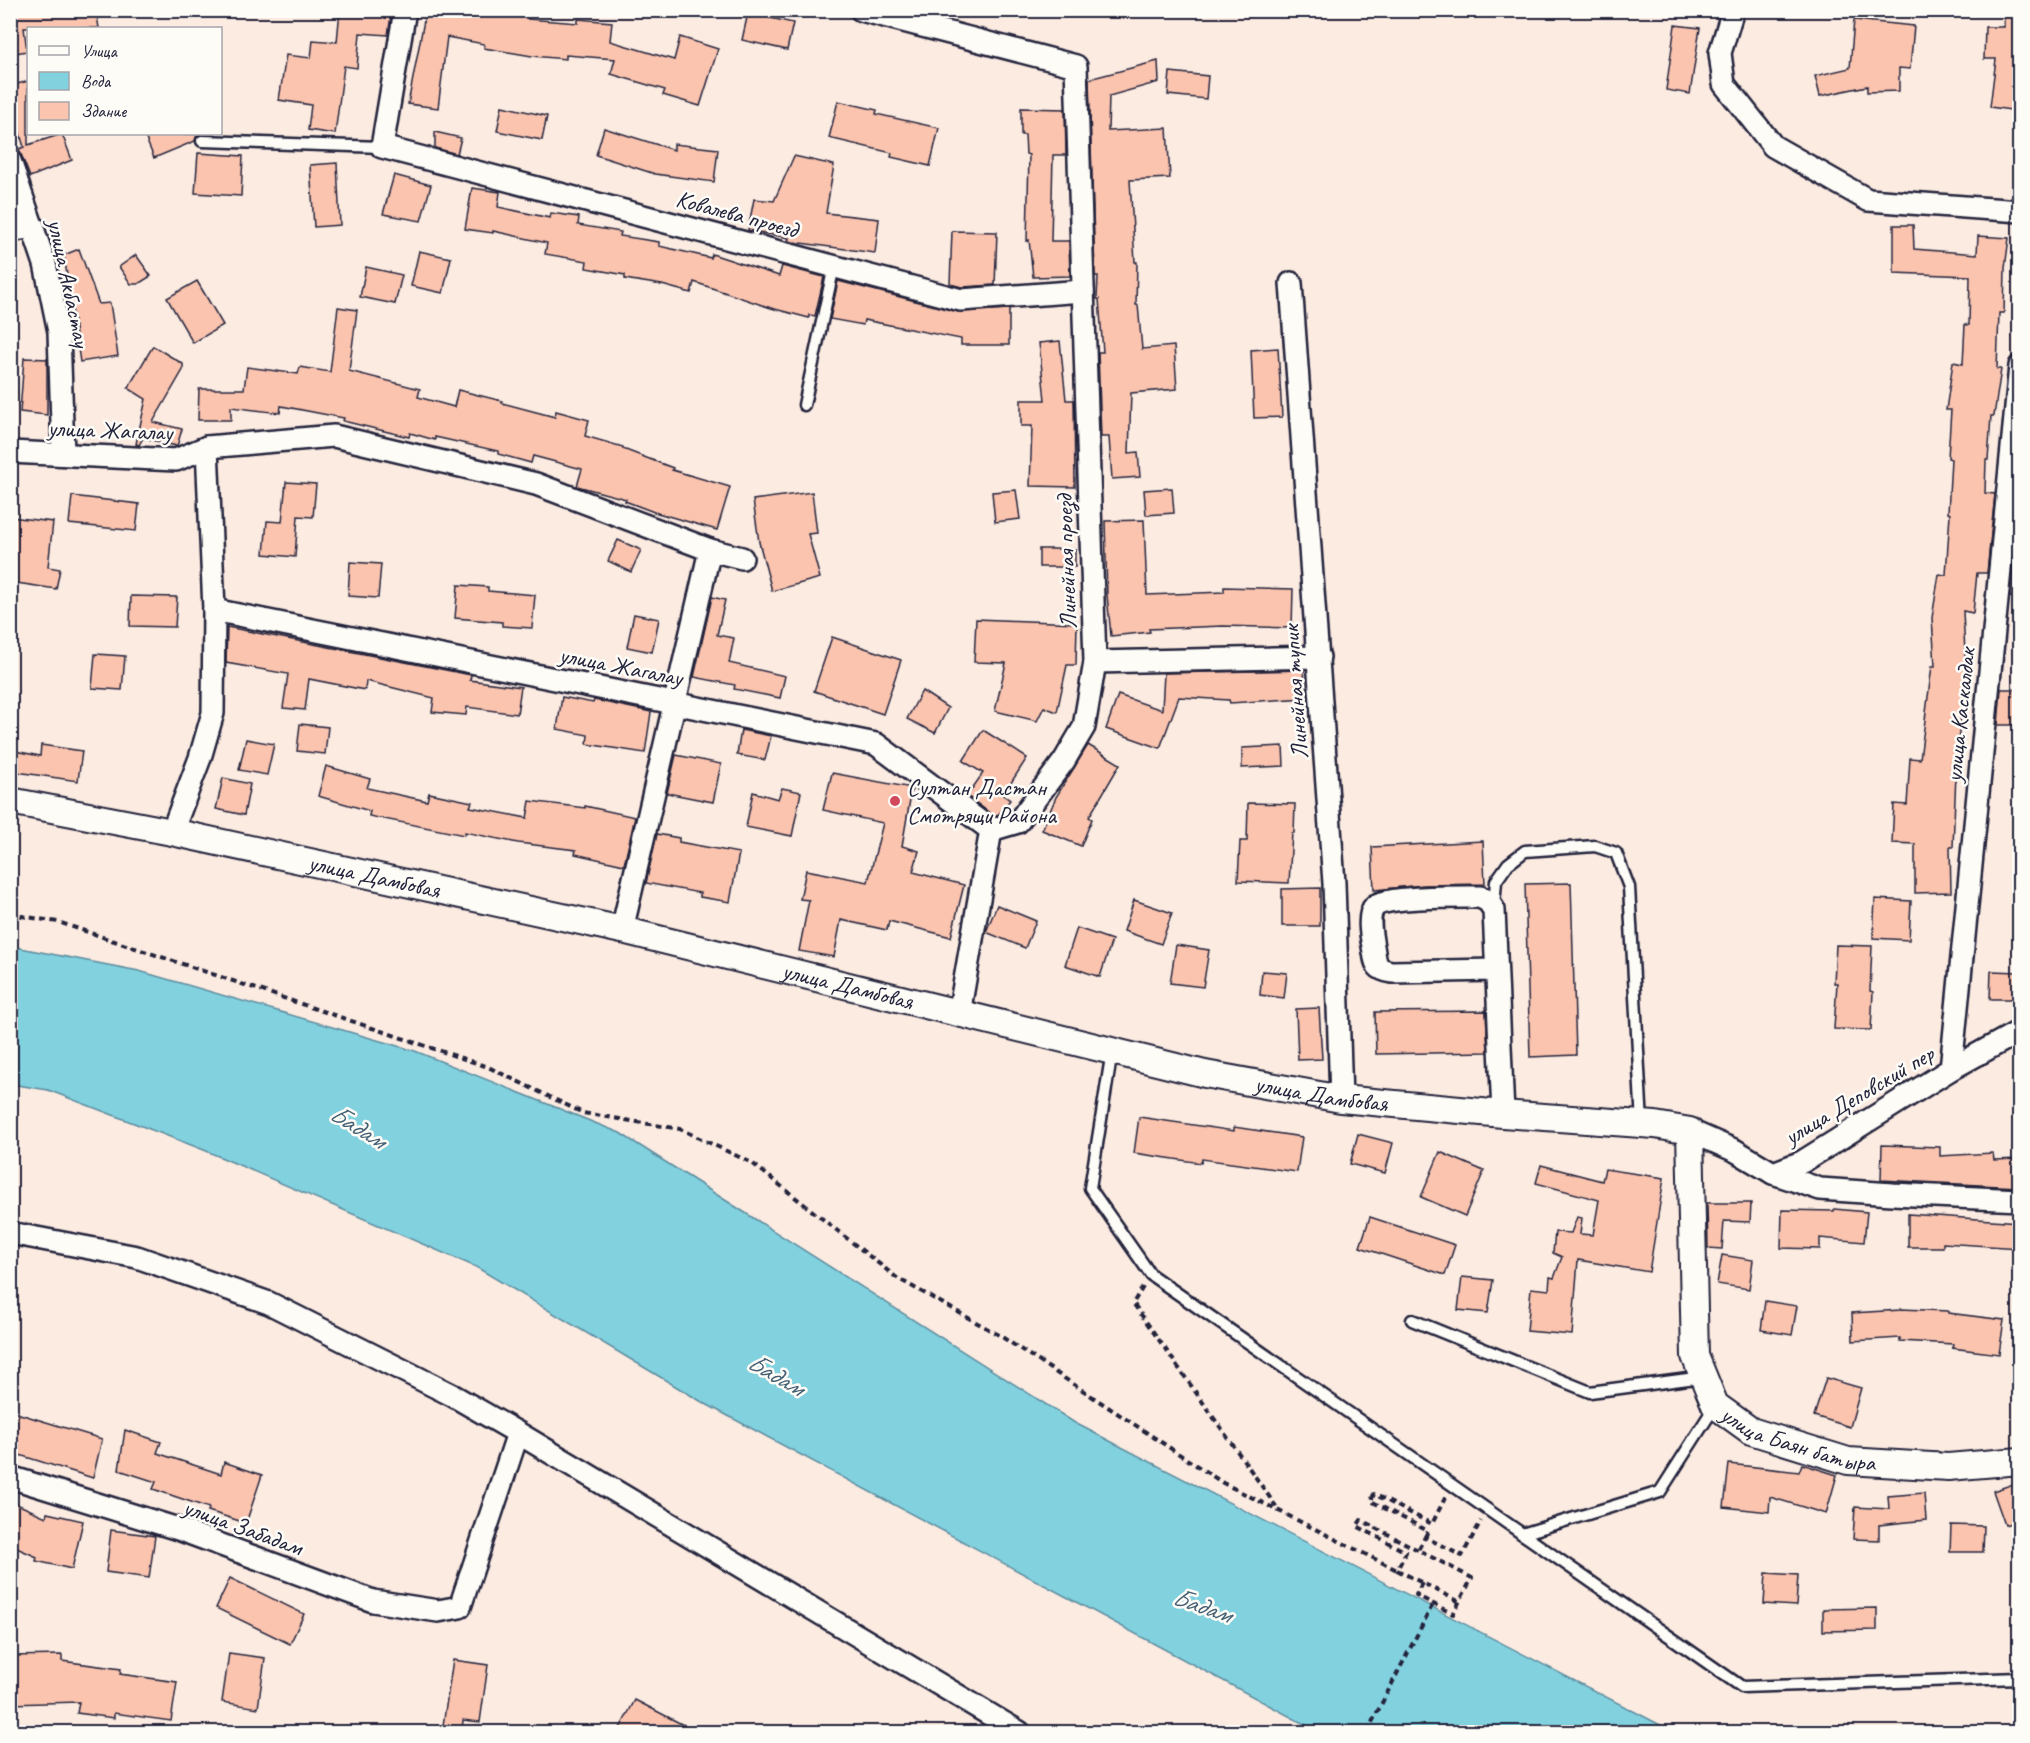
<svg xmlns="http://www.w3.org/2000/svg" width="2030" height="1743" font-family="Caveat,sans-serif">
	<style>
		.water { fill: #82d1df; stroke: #5c8b9d; stroke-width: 1.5 }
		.building { fill: #fbc4af; stroke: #22223b; stroke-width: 1.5 }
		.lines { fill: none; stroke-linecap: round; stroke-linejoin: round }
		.service-casing { stroke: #22223b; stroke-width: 15 }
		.minor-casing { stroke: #22223b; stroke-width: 26 }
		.tertiary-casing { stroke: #22223b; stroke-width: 30 }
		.path { stroke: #22223b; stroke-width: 4; stroke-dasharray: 6 4.5; stroke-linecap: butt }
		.service { stroke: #fdfcf7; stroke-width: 10 }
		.minor { stroke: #fdfcf7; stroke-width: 21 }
		.tertiary { stroke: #fdfcf7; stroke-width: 26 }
		.poi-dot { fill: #d1495b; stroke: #fdfcf7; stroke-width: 2 }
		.labels { text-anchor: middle; stroke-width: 5; stroke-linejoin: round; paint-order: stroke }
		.street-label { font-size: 24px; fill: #22223b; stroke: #fdfcf7 }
		.poi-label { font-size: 24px; fill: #22223b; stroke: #fdfcf7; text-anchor: start }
		.water-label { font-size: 26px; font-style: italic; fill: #445f74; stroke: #fdfcf7 }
	</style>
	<rect width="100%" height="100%" fill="#fcebe1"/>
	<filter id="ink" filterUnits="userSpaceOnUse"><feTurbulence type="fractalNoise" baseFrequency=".0167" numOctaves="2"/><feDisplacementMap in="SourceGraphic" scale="12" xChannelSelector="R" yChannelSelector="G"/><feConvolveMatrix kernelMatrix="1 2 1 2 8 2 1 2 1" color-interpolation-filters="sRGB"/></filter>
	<g filter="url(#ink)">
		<!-- water -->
		<polygon class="water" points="10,946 139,971 415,1051 620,1133 1075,1423 1674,1732 1319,1732 702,1402 476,1267 204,1150 48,1090 11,1084"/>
		<!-- building -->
		<g class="building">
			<polygon points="10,10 21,12 96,10 99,28 24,28 27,51 10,54"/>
			<polygon points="340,10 392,10 388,35 360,33 357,68 344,66 335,134 308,130 311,105 279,100 286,55 311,58 313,40 337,42"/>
			<polygon points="426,10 496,10 528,15 528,19 578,23 578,19 612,22 610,41 674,60 680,37 718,49 700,106 663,95 665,90 611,74 615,59 566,55 566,59 532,56 484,48 484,44 447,37 438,108 408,104"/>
			<polygon points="2004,10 2019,10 2019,97 2018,111 1990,107 1996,59 1984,59 1985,27 2004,27"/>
			<polygon points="748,13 793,23 787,50 742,40"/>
			<polygon points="1854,20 1914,26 1910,69 1899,68 1899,91 1867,92 1867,86 1820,96 1815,76 1850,68"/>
			<polygon points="1675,25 1700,28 1690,94 1666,90"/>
			<polygon points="1158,61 1159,82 1109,96 1108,131 1167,128 1170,178 1130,180 1135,262 1137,262 1136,305 1138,305 1142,349 1174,346 1177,389 1131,393 1129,453 1138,452 1140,477 1112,479 1109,437 1101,437 1098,352 1103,352 1099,299 1097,299 1098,276 1095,276 1089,79"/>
			<polygon points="1170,72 1208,76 1206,99 1168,95"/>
			<polygon points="28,81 28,145 62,134 72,160 30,177 19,149 24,147 10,101 10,86"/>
			<polygon points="838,101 877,110 876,114 939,128 930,166 891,157 892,153 829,138"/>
			<polygon points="502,106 547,116 542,140 497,131"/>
			<polygon points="1021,108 1065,109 1066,155 1053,155 1051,241 1069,241 1070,276 1033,277 1029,240 1027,241 1029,155 1026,154 1025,135 1021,135"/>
			<polygon points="604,128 674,150 674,144 718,149 714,182 655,174 596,155"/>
			<polygon points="435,132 461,138 457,154 435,148"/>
			<polygon points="144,134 202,134 196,137 195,141 154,158"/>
			<polygon points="198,153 243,156 241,196 195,193"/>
			<polygon points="794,156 834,165 826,213 879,219 875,253 793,242 788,241 789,238 748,230 754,199 774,201"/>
			<polygon points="337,163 340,225 314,227 310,165"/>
			<polygon points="394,175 431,185 421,221 383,214"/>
			<polygon points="472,188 500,192 498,207 550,218 551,213 579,217 578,225 621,232 620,236 659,242 659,246 711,258 712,254 779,276 782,266 824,277 815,316 809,315 809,318 771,308 694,282 691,293 662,285 625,279 625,275 586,268 587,261 545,254 547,243 493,231 493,233 465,229"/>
			<polygon points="1894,225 1913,225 1914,249 1977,254 1978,236 2009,238 2005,268 2004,313 1999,313 1997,369 2001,369 1994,416 1991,416 1988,460 1986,460 1985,493 1995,494 1987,573 1977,573 1973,613 1963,611 1966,675 1957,749 1953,847 1950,847 1951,892 1915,893 1915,844 1892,843 1894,804 1907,805 1910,758 1920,759 1932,666 1935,666 1932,618 1939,574 1946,575 1950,514 1948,513 1951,459 1948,458 1951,410 1946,410 1953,362 1963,364 1965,324 1969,325 1970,276 1894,273"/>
			<polygon points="952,231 997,232 995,285 962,287 950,284"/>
			<polygon points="79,249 99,304 110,303 118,356 80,362 64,255"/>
			<polygon points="419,251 451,258 443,293 411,286"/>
			<polygon points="136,255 151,276 138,284 131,284 119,267"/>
			<polygon points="366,267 402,275 395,304 360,297"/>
			<polygon points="197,281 223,325 193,343 167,298"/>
			<polygon points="838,281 958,312 1009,309 1009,345 961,345 961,339 864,320 863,325 830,319"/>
			<polygon points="338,307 357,310 349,371 420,389 418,397 454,407 458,390 502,401 502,403 555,417 556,411 589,420 585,436 623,447 623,449 673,468 672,470 730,487 717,530 654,512 625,501 626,499 577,486 582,469 533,456 531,463 498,454 498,451 435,437 435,440 410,433 409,437 343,421 344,418 281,406 280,413 231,407 231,420 198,420 199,389 244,389 247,367 298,374 300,367 330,372"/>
			<polygon points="1060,341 1066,400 1074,400 1075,487 1030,486 1032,426 1021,426 1021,400 1045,400 1039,343"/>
			<polygon points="153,346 183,364 183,370 153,422 182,429 177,446 143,438 139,445 136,444 146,399 128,388"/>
			<polygon points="1278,348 1282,417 1254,418 1251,350"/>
			<polygon points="24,358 47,359 47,415 20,412"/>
			<polygon points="286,482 316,484 313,517 298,516 295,557 264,554 267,521 282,522"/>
			<polygon points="1172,488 1174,513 1146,515 1144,490"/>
			<polygon points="1016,490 1020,519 995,522 992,492"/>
			<polygon points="812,492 817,533 808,534 820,578 772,591 759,542 753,500"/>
			<polygon points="72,496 139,504 136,531 69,524"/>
			<polygon points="2019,502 2019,598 2010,597"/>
			<polygon points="10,517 53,522 48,567 60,569 56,589 10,582"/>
			<polygon points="1144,520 1147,595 1224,592 1224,587 1293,589 1292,628 1223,626 1149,629 1150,632 1111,636 1107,595 1105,521"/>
			<polygon points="618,540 641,550 631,572 608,561"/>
			<rect x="1039" y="549" width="36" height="18"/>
			<polygon points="350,562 381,564 378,598 348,596"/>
			<polygon points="458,585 488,587 488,591 535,595 532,628 502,626 502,622 455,618"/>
			<polygon points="131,596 177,597 175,627 130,626"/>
			<polygon points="712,597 725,600 717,635 734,638 729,663 785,676 780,698 734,689 735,685 694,677"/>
			<polygon points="634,614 659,619 652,652 627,647"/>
			<polygon points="976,619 1077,623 1076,665 1067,665 1057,712 1044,707 1037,721 995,711 1006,663 974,662"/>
			<polygon points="227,627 471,675 470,680 521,687 517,714 467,707 466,715 432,712 434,698 366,681 365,690 309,679 305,710 283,708 288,674 226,663"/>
			<polygon points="832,637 901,660 883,714 814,691"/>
			<polygon points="95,654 125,656 122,690 92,688"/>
			<polygon points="1304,670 1306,698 1230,703 1229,700 1179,697 1160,748 1106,729 1118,695 1162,710 1164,673"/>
			<polygon points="2001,689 2019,689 2019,725 1998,725"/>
			<polygon points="922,691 948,708 935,733 907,719"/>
			<polygon points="562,697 593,703 594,700 651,712 645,753 587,744 588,735 557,729"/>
			<polygon points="300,724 328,727 325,754 297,751"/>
			<polygon points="741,730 771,736 765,760 737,755"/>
			<polygon points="983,730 1027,758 1003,795 1010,800 999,814 994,816 967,796 983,773 963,761"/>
			<polygon points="246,739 274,744 267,775 239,770"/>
			<polygon points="41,745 82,751 78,781 10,771 10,750 40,756"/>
			<polygon points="1088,745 1120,764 1089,817 1092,819 1081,846 1042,830 1056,797"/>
			<polygon points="1283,746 1284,766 1242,768 1242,748"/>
			<polygon points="676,755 721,764 713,802 667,793"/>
			<polygon points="326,766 370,779 367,788 427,801 429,793 472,802 470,807 527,818 530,801 585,808 585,806 635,817 624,865 575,854 576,850 518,843 465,832 464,835 369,816 370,811 318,796"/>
			<polygon points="832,773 912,788 902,846 919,851 913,872 964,885 951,937 889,921 887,930 841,920 834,957 799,951 809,900 800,899 806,870 868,882 883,823 823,810"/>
			<polygon points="223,778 250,784 244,815 216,809"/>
			<polygon points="782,788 801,792 792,836 746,827 753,792 778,799"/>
			<polygon points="1248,803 1295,804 1294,833 1292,833 1289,883 1238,881 1240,841 1247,841"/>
			<polygon points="657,834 679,838 679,842 739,853 730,902 700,897 700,893 646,883"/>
			<polygon points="1483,841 1485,884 1424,885 1374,890 1372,847"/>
			<polygon points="1571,883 1576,1055 1530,1057 1525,884"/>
			<polygon points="1320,888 1320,926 1282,926 1282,889"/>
			<polygon points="1875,899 1911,901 1909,940 1873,938"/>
			<polygon points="1134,900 1172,913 1161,944 1124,931"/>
			<polygon points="997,905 1036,921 1025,948 986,932"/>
			<polygon points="1077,928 1112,940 1100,977 1065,965"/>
			<polygon points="1176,945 1209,950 1203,987 1170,983"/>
			<polygon points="1836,945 1872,946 1870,991 1873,992 1871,1030 1834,1029 1837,983 1834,983"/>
			<polygon points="1262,971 1287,973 1284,998 1260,995"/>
			<polygon points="1991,971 2019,972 2019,999 1990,999"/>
			<polygon points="1319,1008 1322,1059 1298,1060 1296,1009"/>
			<polygon points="1486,1011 1488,1052 1376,1054 1375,1012"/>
			<polygon points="1139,1117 1234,1131 1234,1127 1302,1137 1297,1172 1202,1159 1201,1163 1134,1153"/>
			<polygon points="1358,1134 1393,1143 1385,1173 1350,1164"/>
			<polygon points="1882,1145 1940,1147 1940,1156 1993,1153 1994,1160 2019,1159 2019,1187 1881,1180"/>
			<polygon points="1440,1152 1484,1171 1465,1216 1421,1197"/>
			<polygon points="1541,1165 1602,1181 1605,1169 1664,1178 1649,1272 1578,1260 1572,1335 1527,1331 1531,1288 1549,1290 1550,1277 1554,1278 1562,1257 1553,1253 1555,1232 1571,1233 1577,1217 1582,1218 1580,1234 1593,1235 1599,1200 1536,1183"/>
			<polygon points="1707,1203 1751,1203 1750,1222 1724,1221 1722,1249 1708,1248"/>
			<polygon points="1834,1209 1867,1212 1864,1242 1820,1238 1820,1249 1781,1248 1782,1210 1834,1211"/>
			<polygon points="1908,1214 2019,1222 2019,1248 1943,1243 1943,1247 1908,1247"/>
			<polygon points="1370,1217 1455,1245 1445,1275 1360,1247"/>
			<polygon points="1722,1255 1753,1260 1749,1289 1717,1284"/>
			<polygon points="1462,1277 1493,1280 1488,1313 1458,1310"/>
			<polygon points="1765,1301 1797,1306 1792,1335 1761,1330"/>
			<polygon points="1901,1309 1948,1311 1948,1313 2004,1320 1999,1354 1952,1348 1953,1344 1900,1341 1900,1338 1853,1341 1852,1313 1901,1310"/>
			<polygon points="1826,1378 1861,1388 1850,1427 1814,1416"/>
			<polygon points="10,1411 102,1439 93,1478 10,1452"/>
			<polygon points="125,1430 161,1442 157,1453 221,1474 224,1462 262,1475 246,1523 208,1511 209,1508 153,1489 156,1482 119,1470"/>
			<polygon points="1729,1464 1799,1472 1802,1464 1837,1475 1826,1514 1770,1497 1769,1512 1724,1507"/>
			<polygon points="2019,1482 2019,1520 2005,1525 1993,1491"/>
			<polygon points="1924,1493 1926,1520 1879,1525 1879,1540 1853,1539 1855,1507 1889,1509 1888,1496"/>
			<polygon points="10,1501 46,1517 47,1513 83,1521 72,1569 36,1561 37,1557 10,1545"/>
			<polygon points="1951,1525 1984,1526 1983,1552 1950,1552"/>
			<polygon points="111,1530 155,1536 149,1578 106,1572"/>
			<polygon points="1766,1573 1798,1575 1796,1606 1764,1604"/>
			<polygon points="230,1578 304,1614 290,1644 216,1608"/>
			<polygon points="1877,1608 1877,1630 1823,1631 1823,1609"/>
			<polygon points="229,1653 265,1658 258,1708 222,1702"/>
			<polygon points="62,1655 62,1661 121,1669 120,1674 177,1682 171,1721 114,1713 114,1718 77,1713 79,1702 10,1704 10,1656"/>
			<polygon points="453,1660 488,1665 480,1722 463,1720 462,1732 442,1732"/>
			<polygon points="635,1700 697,1732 618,1732"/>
		</g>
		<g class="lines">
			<!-- service casing -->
			<g class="service-casing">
				<g id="service">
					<polyline points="202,141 382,147"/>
					<polyline points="804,405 834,266"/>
					<polyline points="1494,906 1496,881 1508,864 1525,851 1595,846 1616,853 1629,887 1642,1124"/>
					<polyline points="1112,1051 1090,1188 1151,1275 1742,1687 2020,1678"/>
					<polyline points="1412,1320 1590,1392 1703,1377"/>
					<polyline points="1522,1534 1660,1492 1715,1406"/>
				</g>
			</g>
			<!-- minor casing -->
			<g class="minor-casing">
				<g id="minor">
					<polyline points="405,10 382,147 961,300 1083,291"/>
					<polyline points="861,10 1076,66 1095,662 1084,727 1064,761 1018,822 991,830 959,1014"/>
					<polyline points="1733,10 1720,53 1724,84 1773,146 1868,200 2020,211"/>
					<polyline points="10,161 45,264 59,332 63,454"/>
					<polyline points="10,231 34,227"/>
					<polyline points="1291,283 1334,883 1341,1099"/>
					<polyline points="10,452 176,460 207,447 334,436 536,484 710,550 742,558"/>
					<polyline points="214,610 876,744 991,830"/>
					<polyline points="1095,662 1319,657"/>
					<polyline points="172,832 200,758 213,713 214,610 207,447"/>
					<polyline points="622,930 710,550"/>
					<path d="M 1496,970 L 1392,972 C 1374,969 1376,963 1373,946 C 1371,936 1367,914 1375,906 C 1385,896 1463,897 1480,897 L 1488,901 L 1494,910 L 1503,1114"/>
					<polyline points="1951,1069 2020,366"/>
					<polyline points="1690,1131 1736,1151 1773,1173 1802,1162 1951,1069 2020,1031"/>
					<polyline points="1773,1173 1820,1189 1892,1194 2020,1200"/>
					<polyline points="10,1233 137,1257 269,1303 452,1395 518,1433 460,1607 438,1611 373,1601 178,1529 10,1477"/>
					<polyline points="518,1433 1019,1732"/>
				</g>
			</g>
			<!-- tertiary casing -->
			<g class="tertiary-casing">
				<g id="tertiary">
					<path id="s1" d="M 10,801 L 172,832 L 622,930 L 1205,1074 L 1341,1099 L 1503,1114 L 1655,1125 L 1690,1131 L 1695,1356 L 1715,1405 L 1751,1431 L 1848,1461 L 1948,1467 L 2020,1461"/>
				</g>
			</g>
			<!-- path -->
			<g class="path">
				<polyline points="10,914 58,922 488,1067 583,1113 680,1129 752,1163 897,1278 999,1335 1223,1483 1397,1570"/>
				<polyline points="1143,1287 1133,1303 1280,1512"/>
				<polyline points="1425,1537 1428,1531 1371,1501 1374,1494 1432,1524 1446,1496"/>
				<polyline points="1418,1550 1361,1520 1357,1526 1406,1552 1397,1570 1460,1602"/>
				<polyline points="1422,1583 1416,1595 1453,1614 1472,1578 1418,1550 1425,1537 1462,1556 1481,1521"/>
				<polyline points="1367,1732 1433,1604"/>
			</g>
			<!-- service -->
			<use href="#service" class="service"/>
			<!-- minor -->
			<use href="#minor" class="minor"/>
			<!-- tertiary -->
			<use href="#tertiary" class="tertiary"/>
		</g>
	</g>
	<!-- markers -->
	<circle class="poi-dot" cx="895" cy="801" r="6"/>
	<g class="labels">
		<!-- street labels -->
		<g class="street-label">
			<text transform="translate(737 214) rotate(15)" y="8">Ковалева проезд</text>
			<text transform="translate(69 283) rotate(78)" y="8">улица Акбастау</text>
			<text transform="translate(110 430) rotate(2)" y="8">улица Жагалау</text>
			<text transform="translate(1066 562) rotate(-92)" y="8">Линейная проезд</text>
			<text transform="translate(621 666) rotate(11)" y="8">улица Жагалау</text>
			<text transform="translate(1295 692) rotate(-94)" y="8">Линейная тупик</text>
			<text transform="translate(1960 715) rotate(-84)" y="8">улица Каскалдак</text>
			<text dy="8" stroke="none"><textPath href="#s1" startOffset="372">улица Дамбовая</textPath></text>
			<text dy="8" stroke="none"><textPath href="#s1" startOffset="858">улица Дамбовая</textPath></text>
			<text dy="8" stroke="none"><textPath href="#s1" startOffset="1344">улица Дамбовая</textPath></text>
			<text transform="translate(1859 1095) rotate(-31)" y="8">улица Деповский пер</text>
			<text dy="8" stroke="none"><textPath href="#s1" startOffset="2085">улица Баян батыра</textPath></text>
			<text transform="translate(243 1527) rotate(20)" y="8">улица Забадам</text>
		</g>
		<!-- poi labels -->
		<g class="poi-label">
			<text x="907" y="795">Султан Дастан<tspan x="907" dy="28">Смотрящи Района</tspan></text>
		</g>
		<!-- water labels -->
		<g class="water-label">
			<text transform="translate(358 1126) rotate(32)" y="9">Бадам</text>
			<text transform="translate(776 1374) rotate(30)" y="9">Бадам</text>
			<text transform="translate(1202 1605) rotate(19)" y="9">Бадам</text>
		</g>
	</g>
	<!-- margin -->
	<rect width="2030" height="1743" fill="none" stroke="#fdfcf7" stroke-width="36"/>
	<rect x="18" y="18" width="1994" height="1707" fill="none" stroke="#22223b" stroke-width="2" filter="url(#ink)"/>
	<!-- legend -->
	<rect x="27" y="27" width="195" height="108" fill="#fdfcf7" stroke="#a5a5ac" stroke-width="1.5"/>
	<rect x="39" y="46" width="30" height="9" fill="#fdfcf7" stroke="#a5a5ac" stroke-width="1.5"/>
	<text x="81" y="57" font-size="18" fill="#22223b">Улица</text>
	<rect x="39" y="72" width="30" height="18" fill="#82d1df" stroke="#a5a5ac" stroke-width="1.5"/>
	<text x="81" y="87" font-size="18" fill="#22223b">Вода</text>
	<rect x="39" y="102" width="30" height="18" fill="#fbc4af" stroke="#a5a5ac" stroke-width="1.5"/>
	<text x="81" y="117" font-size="18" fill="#22223b">Здание</text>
</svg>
